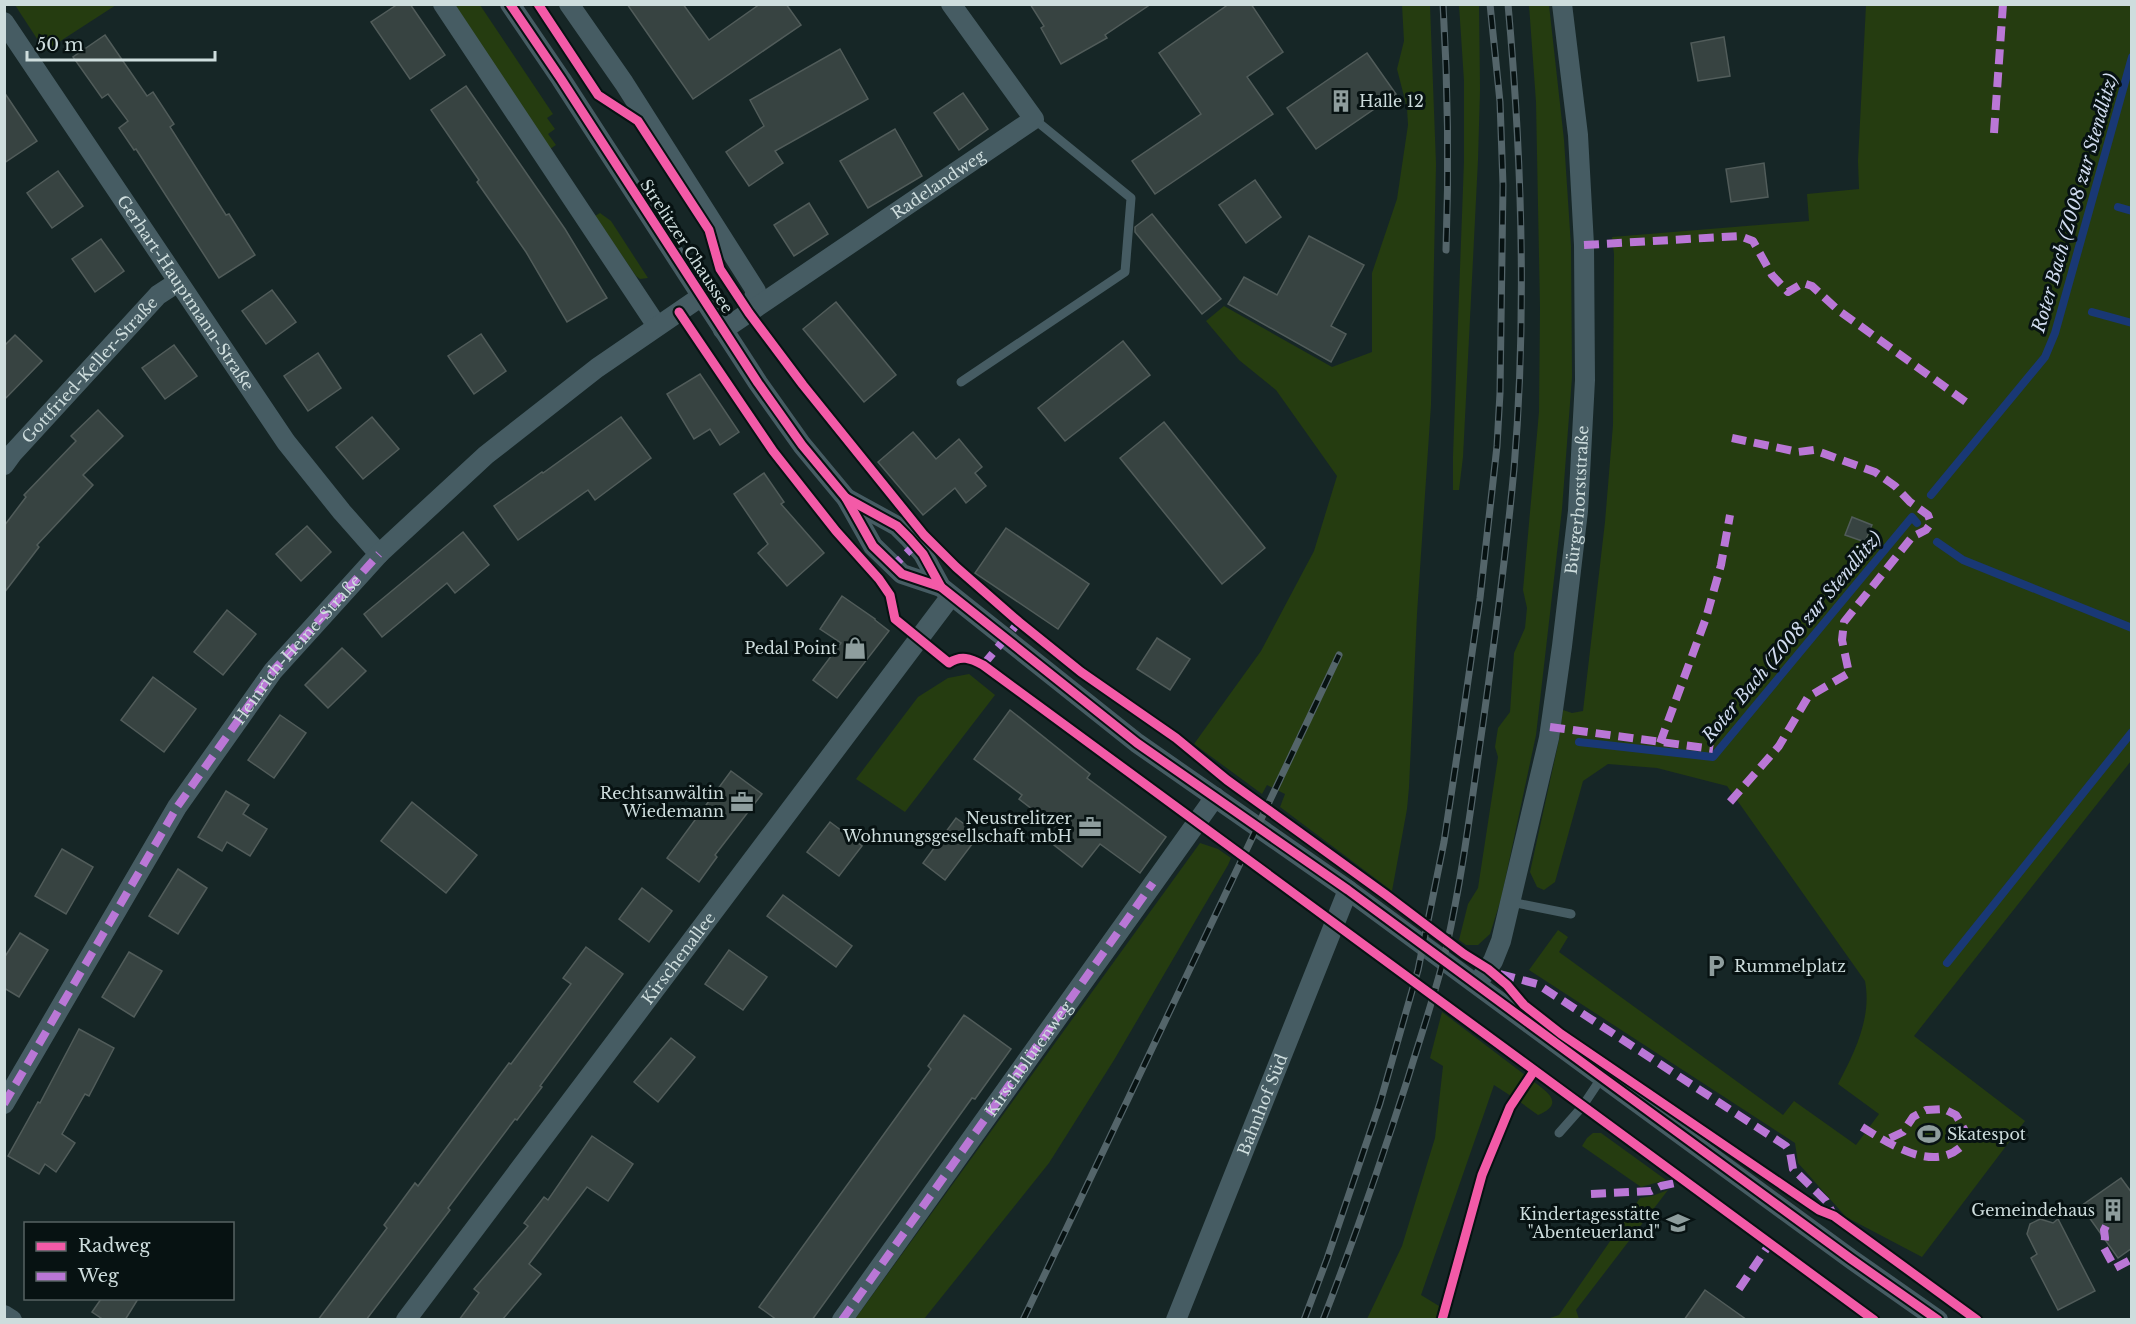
<svg xmlns="http://www.w3.org/2000/svg" width="2136" height="1324" font-family="'Libre Baskerville',serif">
	<style>
		.green { fill: #253c10 }
		.lines { fill: none; stroke-linecap: round; stroke-linejoin: round }
		.stream { stroke: #193875; stroke-width: 8 }
		.building { fill: #374341; stroke: #515c5a; stroke-width: 1.5 }
		.lane { stroke: #465c63; stroke-width: 9 }
		.street { stroke: #465c63; stroke-width: 20 }
		.rail-casing { stroke: #54656a; stroke-width: 7 }
		.rail { stroke: #071212; stroke-width: 4.5; stroke-dasharray: 14; stroke-linecap: butt }
		.quiet { stroke: #ba77d6; stroke-width: 8; stroke-dasharray: 15 8; stroke-linecap: butt }
		.cycleway-casing { stroke: #071212; stroke-width: 13 }
		.cycleway { stroke: #f35aa7; stroke-width: 9 }
		.labels { text-anchor: middle; stroke-width: 6; stroke-linejoin: round; paint-order: stroke }
		.poi-label { font-size: 16px; fill: #cedddd; stroke: #071212; text-anchor: end }
		.street-label { font-size: 16px; fill: #cedddd; stroke: #071212 }
		.water-label { font-size: 18px; font-style: italic; fill: #d0dbef; stroke: #071212 }
	</style>
	<rect width="100%" height="100%" fill="#162626"/>
	<!-- green -->
	<g class="green">
		<polygon points="15,5 116,5 45,51"/>
		<polygon points="455,5 480,5 553,114 547,118 555,129 548,134 556,145 550,149"/>
		<polygon points="1402,5 1430,5 1436,164 1431,405 1417,614 1409,787 1407,809 1392,891 1280,807 1285,794 1267,785 1262,794 1194,744 1261,651 1314,551 1337,476 1276,390 1239,360 1206,321 1224,306 1332,367 1372,352 1372,273 1397,199 1408,125 1407,108 1397,69 1404,41"/>
		<polygon points="1459,5 1479,5 1480,90 1478,160 1463,457 1459,490 1453,490 1453,456 1464,161 1464,81"/>
		<polygon points="1529,5 1549,5 1564,140 1571,246 1572,377 1562,509 1536,735 1501,899 1490,934 1478,945 1466,945 1459,940 1468,904 1478,888 1498,757 1495,747 1498,728 1510,712 1514,653 1525,628 1527,608 1523,590 1539,412 1540,308 1536,102"/>
		<path d="M 1866,5 L 2131,5 L 2131,761 L 1914,1036 L 2025,1121 L 1922,1257 L 1846,1217 L 1798,1163 L 1795,1143 L 1529,970 L 1558,930 L 1568,937 L 1559,952 L 1783,1115 L 1794,1101 L 1856,1145 L 1879,1114 L 1838,1084 C 1855,1052 1872,1017 1865,981 L 1727,786 L 1657,768 L 1608,764 L 1583,781 L 1555,882 L 1544,890 L 1537,887 L 1530,872 L 1559,740 L 1563,710 L 1572,713 L 1583,711 L 1605,522 L 1613,425 L 1614,254 L 1612,237 L 1809,221 L 1807,194 L 1859,189 L 1858,161 Z"/>
		<polygon points="600,213 611,221 648,278 640,279 636,276 595,216"/>
		<polygon points="969,674 995,695 905,812 856,779 918,697 948,678"/>
		<polygon points="1200,843 1218,849 1231,858 1228,865 1114,1060 1049,1163 924,1319 855,1319"/>
		<polygon points="1442,1012 1525,1075 1511,1096 1494,1085 1421,1295 1439,1306 1436,1319 1367,1319 1402,1246 1435,1138 1443,1066 1430,1058"/>
		<path d="M 1534,1082 C 1548,1092 1565,1104 1538,1115 L 1520,1102 Z"/>
		<polygon points="1593,1133 1601,1133 1666,1180 1641,1187 1582,1146 1587,1138"/>
		<polygon points="1668,1190 1576,1310 1579,1319 1547,1319 1559,1315 1640,1198 1652,1196"/>
	</g>
	<g class="lines">
		<!-- stream -->
		<g class="stream">
			<polyline points="2118,207 2132,211"/>
			<polyline points="2092,312 2132,323"/>
			<polyline points="1931,495 2045,357 2055,333 2132,57"/>
			<polyline points="1937,542 1963,560 2132,628"/>
			<polyline points="1579,742 1713,757 1912,517 1917,523"/>
			<polyline points="1947,963 2132,732"/>
		</g>
	</g>
	<!-- building -->
	<g class="building">
		<polygon points="398,4 410,4 445,55 410,79 371,22"/>
		<polygon points="627,4 683,4 709,40 760,4 786,4 801,25 693,99"/>
		<polygon points="1030,4 1151,4 1105,35 1107,38 1061,64 1041,28 1044,26"/>
		<polygon points="1229,4 1251,4 1283,52 1247,77 1273,114 1155,194 1132,161 1201,114 1159,53"/>
		<polygon points="105,35 147,96 153,92 174,124 170,127 226,215 229,214 255,255 219,278 136,149 134,150 119,128 128,121 108,94 102,98 73,57"/>
		<polygon points="1724,37 1730,76 1698,81 1691,43"/>
		<polygon points="840,49 868,99 775,151 783,163 749,186 726,152 764,126 750,100"/>
		<polygon points="1367,53 1396,94 1316,149 1287,108"/>
		<polygon points="466,86 565,229 607,298 567,322 526,252 477,182 479,180 431,110"/>
		<polygon points="4,92 37,141 4,163"/>
		<polygon points="963,93 988,129 959,150 934,113"/>
		<polygon points="895,129 922,176 868,208 840,161"/>
		<polygon points="1764,163 1768,197 1731,202 1726,169"/>
		<polygon points="58,171 83,206 52,228 27,193"/>
		<polygon points="1255,180 1281,217 1246,243 1219,205"/>
		<polygon points="809,203 828,234 794,256 774,225"/>
		<polygon points="1152,214 1221,299 1202,314 1135,232 1135,227"/>
		<polygon points="1309,236 1364,265 1331,326 1346,334 1331,362 1228,304 1244,277 1277,295"/>
		<polygon points="101,239 124,271 95,292 72,259"/>
		<polygon points="272,290 296,322 266,344 242,311"/>
		<polygon points="836,302 896,375 864,402 803,329"/>
		<polygon points="481,334 506,371 474,394 448,356"/>
		<polygon points="15,335 42,361 4,400 4,346"/>
		<polygon points="1123,341 1150,375 1065,441 1038,408"/>
		<polygon points="174,345 197,376 165,399 142,368"/>
		<polygon points="318,353 341,388 308,411 284,376"/>
		<polygon points="700,374 739,432 720,445 710,429 694,439 667,394"/>
		<polygon points="98,410 123,436 83,475 93,485 37,545 39,547 4,593 4,526 26,497 24,495 76,441 71,436"/>
		<polygon points="372,417 399,449 363,479 336,447"/>
		<polygon points="621,417 651,458 595,500 588,490 518,540 494,506 542,472 543,473"/>
		<polygon points="1164,422 1265,548 1222,584 1120,458"/>
		<polygon points="913,432 936,459 959,439 982,467 975,473 986,486 966,503 955,488 923,515 878,462"/>
		<polygon points="764,473 784,502 781,504 824,553 787,586 758,553 768,544 734,494"/>
		<polygon points="1852,517 1872,525 1865,542 1845,535"/>
		<polygon points="307,526 331,552 301,581 276,554"/>
		<polygon points="1006,528 1089,584 1058,629 975,573"/>
		<polygon points="463,532 489,565 455,593 447,583 382,637 364,614"/>
		<polygon points="842,596 875,619 875,620 889,631 837,698 813,680 841,643 820,629"/>
		<polygon points="227,610 256,634 223,675 194,652"/>
		<polygon points="1157,638 1190,659 1170,690 1137,669"/>
		<polygon points="342,648 366,671 328,708 305,685"/>
		<polygon points="153,677 196,709 164,752 121,720"/>
		<polygon points="1010,710 1090,774 1087,778 1166,837 1140,873 1100,844 1082,867 1054,845 1063,833 1019,799 1022,795 974,759"/>
		<polygon points="280,715 306,733 274,778 248,760"/>
		<polygon points="731,771 762,794 715,855 717,857 699,882 667,858"/>
		<polygon points="226,791 249,805 243,814 267,829 250,856 227,842 222,851 198,837"/>
		<polygon points="412,802 477,855 446,893 381,841"/>
		<polygon points="956,818 979,835 945,880 923,863"/>
		<polygon points="830,822 862,846 839,876 807,852"/>
		<polygon points="62,849 93,867 66,914 35,896"/>
		<polygon points="178,869 207,888 178,934 149,916"/>
		<polygon points="642,888 672,911 649,942 619,919"/>
		<polygon points="783,895 852,946 836,967 767,916"/>
		<polygon points="20,933 48,950 19,997 4,988 4,958"/>
		<polygon points="586,947 623,974 540,1086 542,1087 517,1120 515,1119 448,1208 450,1210 366,1320 318,1320 387,1228 384,1225 415,1183 418,1186 509,1063 511,1064 571,984 563,978"/>
		<polygon points="729,950 767,977 743,1010 705,984"/>
		<polygon points="129,952 162,971 134,1017 102,997"/>
		<polygon points="964,1015 1011,1049 975,1099 972,1098 812,1320 777,1320 759,1307 931,1069 928,1066"/>
		<polygon points="79,1029 114,1048 89,1096 85,1094 62,1134 75,1143 56,1172 45,1164 39,1174 8,1156 38,1102 40,1103"/>
		<polygon points="671,1038 695,1057 658,1102 634,1082"/>
		<polygon points="592,1136 633,1164 608,1201 587,1187 529,1264 541,1274 502,1320 459,1320 479,1293 474,1289 528,1226 524,1223 544,1197 548,1200"/>
		<polygon points="2121,1178 2132,1193 2132,1248 2118,1258 2081,1206"/>
		<polygon points="2040,1219 2053,1223 2058,1219 2095,1291 2058,1310 2031,1258 2037,1254 2027,1234 2030,1224"/>
		<polygon points="1705,1290 1747,1320 1684,1320"/>
		<polygon points="101,1299 138,1299 125,1320 104,1320 92,1312"/>
	</g>
	<g class="lines">
		<!-- lane -->
		<g class="lane">
			<polyline points="961,382 1125,272 1131,198 1034,119"/>
			<polyline points="1511,902 1571,914"/>
			<polyline points="1559,1133 1582,1107 1602,1077"/>
		</g>
		<!-- street -->
		<g class="street">
			<polyline points="443,4 657,326"/>
			<polyline points="510,4 561,79 758,383 802,445 846,498 873,546 902,574 941,587"/>
			<polyline points="569,4 624,83 756,291 749,313"/>
			<path id="s1" d="M 4,22 L 286,442 L 342,512 L 379,554"/>
			<path id="s2" d="M 723,330 L 1034,119 L 951,4"/>
			<path id="s3" d="M 4,465 L 12,454 L 158,295 L 178,282"/>
			<polyline points="846,498 897,526 909,538 923,554 941,587 1137,743 1348,890 1602,1077 1851,1259 1938,1320"/>
			<path id="s4" d="M 1477,984 L 1493,961 L 1501,941 L 1549,738 L 1562,646 L 1578,511 L 1585,380 L 1584,245 L 1578,135 L 1562,4"/>
			<path id="s5" d="M 4,1104 L 177,807 L 273,671 L 379,554 L 486,455 L 597,368 L 702,296"/>
			<polyline points="4,1315 12,1320"/>
			<path id="s6" d="M 406,1320 L 951,596"/>
			<path id="s7" d="M 842,1320 L 1215,797"/>
			<path id="s8" d="M 1176,1320 L 1348,890"/>
		</g>
		<!-- rail casing -->
		<g class="rail-casing">
			<g id="rail">
				<path d="M 1443,4 C 1448,87 1449,168 1446,250"/>
				<polyline points="1023,1320 1339,655"/>
				<polyline points="1304,1320 1327,1259 1380,1103 1418,970 1444,842 1460,736 1480,598 1497,446 1500,393 1503,185 1500,102 1490,4"/>
				<path d="M 1323,1320 C 1354,1240 1382,1159 1408,1078 C 1421,1035 1436,992 1446,949 C 1463,874 1472,798 1483,723 C 1495,638 1506,554 1514,469 C 1527,314 1522,159 1508,4"/>
			</g>
		</g>
		<!-- rail -->
		<use href="#rail" class="rail"/>
		<!-- quiet -->
		<g class="quiet">
			<polyline points="1994,133 2003,4"/>
			<polyline points="1584,245 1740,236 1753,241 1772,275 1788,292 1803,283 1812,286 1838,310 1970,405"/>
			<polyline points="890,569 918,542"/>
			<polyline points="983,665 1019,622"/>
			<polyline points="1550,727 1713,749"/>
			<polyline points="1660,743 1706,618 1721,565 1730,515"/>
			<polyline points="1730,802 1779,746 1808,697 1849,673 1842,640 1844,622 1912,537 1926,530 1931,523 1928,515 1910,502 1895,486 1875,472 1814,450 1798,452 1732,438"/>
			<polyline points="1500,974 1537,984 1786,1146 1790,1152 1793,1169 1826,1201 1834,1216"/>
			<polyline points="4,1104 177,807 273,671 379,554"/>
			<path d="M 1862,1127 C 1890,1144 1934,1174 1963,1145 L 1964,1129 L 1956,1115 L 1944,1109 L 1926,1110 L 1913,1117 L 1903,1132 L 1884,1141"/>
			<polyline points="1591,1194 1651,1191 1661,1186 1685,1181"/>
			<polyline points="2106,1226 2104,1230 2105,1238 2104,1248 2115,1268 2132,1259"/>
			<polyline points="1739,1289 1771,1242"/>
			<polyline points="842,1320 1153,883"/>
		</g>
		<!-- cycleway casing -->
		<g class="cycleway-casing">
			<g id="cycleway">
				<polyline points="510,4 561,79 758,383 802,445 846,498 873,546 902,574 941,587"/>
				<polyline points="538,4 598,95 638,121 709,230 720,269 749,313 803,385 924,535 956,567 1019,622 1081,672 1176,738 1227,780 1386,895 1464,954 1488,969 1507,985 1524,1005 1561,1034 1819,1210 1834,1216 1977,1320"/>
				<path d="M 679,312 L 773,451 L 836,531 L 879,579 L 890,595 L 895,619 L 949,663 C 961,655 970,658 983,665 L 1874,1320"/>
				<polyline points="846,498 897,526 909,538 923,554 941,587 1137,743 1348,890 1602,1077 1851,1259 1938,1320"/>
				<polyline points="1442,1320 1482,1175 1510,1107 1534,1071"/>
			</g>
		</g>
		<!-- cycleway -->
		<use href="#cycleway" class="cycleway"/>
	</g>
	<!-- icons -->
	<defs>
		<g id="building-bare" transform="scale(1.8)"><path d="M-4-6H4V6H1V3H-1V6H-4ZM-2.5-4.3h1.7v1.8h-1.7ZM.8-4.3h1.7v1.8H.8ZM-2.5-1h1.7V.8h-1.7ZM.8-1h1.7V.8H.8Z" fill="#8e9d9d" stroke="#071212" stroke-width="2.5" paint-order="stroke"/></g>
		<g id="shop-bare" transform="scale(1.8)"><path d="M-5-2.5h2.3a2.7 3.5 0 0 1 5.4 0H5L5.5 6h-11ZM-1.5-2.5h3a1.5 2.3 0 0 0-3 0Z" fill="#8e9d9d" stroke="#071212" stroke-width="2.5" paint-order="stroke"/></g>
		<g id="office-bare" transform="scale(1.8)"><path d="M-6-3h4V-5.5h4V-3h4V5H-6ZM-1-4.5V-3h2v-1.5ZM-6 0V1H6V0Z" fill="#8e9d9d" stroke="#071212" stroke-width="2.5" paint-order="stroke"/></g>
		<g id="parking-bare" transform="scale(1.8)"><path d="M-3.5-5.5H1a3.5 3.5 0 0 1 0 7H-1V5.5H-3.5ZM-1-3.4V-.6H.8a1.4 1.4 0 0 0 0-2.8Z" fill="#8e9d9d" stroke="#071212" stroke-width="2.5" paint-order="stroke"/></g>
		<g id="stadium-bare" transform="scale(1.8)"><path d="M0-5a6.5 5 0 1 0 0 10a6.5 5 0 1 0 0-10ZM-3.5-1.8h7v3.6h-7Z" fill="#8e9d9d" stroke="#071212" stroke-width="2.5" paint-order="stroke"/></g>
		<g id="school-bare" transform="scale(1.8)"><path d="M0-5L7-2L0 1L-7-2ZM-4 1L0 2.5L4 1V4Q0 6-4 4Z" fill="#8e9d9d" stroke="#071212" stroke-width="2.5" paint-order="stroke"/></g>
	</defs>
	<g fill-rule="evenodd">
		<use href="#building-bare" x="1341" y="101"/>
		<use href="#shop-bare" x="855" y="648"/>
		<use href="#office-bare" x="742" y="802"/>
		<use href="#office-bare" x="1090" y="827"/>
		<use href="#parking-bare" x="1716" y="966"/>
		<use href="#stadium-bare" x="1929" y="1134"/>
		<use href="#building-bare" x="2113" y="1210"/>
		<use href="#school-bare" x="1678" y="1223"/>
	</g>
	<g class="labels">
		<!-- poi labels -->
		<g class="poi-label">
			<text x="1359" y="107" text-anchor="start">Halle 12</text>
			<text x="837" y="654">Pedal Point</text>
			<text x="724" y="799">Rechtsanwältin<tspan x="724" dy="18">Wiedemann</tspan></text>
			<text x="1072" y="824">Neustrelitzer<tspan x="1072" dy="18">Wohnungsgesellschaft mbH</tspan></text>
			<text x="1734" y="972" text-anchor="start">Rummelplatz</text>
			<text x="1947" y="1140" text-anchor="start">Skatespot</text>
			<text x="2095" y="1216">Gemeindehaus</text>
			<text x="1660" y="1220">Kindertagesstätte<tspan x="1660" dy="18">"Abenteuerland"</tspan></text>
		</g>
		<!-- street labels -->
		<g class="street-label">
			<text dy="6" stroke="none"><textPath href="#s2" startOffset="260">Radelandweg</textPath></text>
			<text transform="translate(687 246) rotate(57)" y="6">Strelitzer Chaussee</text>
			<text dy="6" stroke="none"><textPath href="#s1" startOffset="326">Gerhart-Hauptmann-Straße</textPath></text>
			<text dy="6" stroke="none"><textPath href="#s3" startOffset="128">Gottfried-Keller-Straße</textPath></text>
			<text dy="6" stroke="none"><textPath href="#s4" startOffset="498">Bürgerhorststraße</textPath></text>
			<text dy="6" stroke="none"><textPath href="#s5" startOffset="542">Heinrich-Heine-Straße</textPath></text>
			<text dy="6" stroke="none"><textPath href="#s6" startOffset="453">Kirschenallee</textPath></text>
			<text dy="6" stroke="none"><textPath href="#s7" startOffset="321">Kirschblütenweg</textPath></text>
			<text dy="6" stroke="none"><textPath href="#s8" startOffset="232">Bahnhof Süd</textPath></text>
		</g>
		<!-- water labels -->
		<g class="water-label">
			<text transform="translate(2075 203) rotate(-74)" y="6">Roter Bach (Z008 zur Stendlitz)</text>
			<text transform="translate(1792 637) rotate(-50)" y="6">Roter Bach (Z008 zur Stendlitz)</text>
		</g>
	</g>
	<!-- border -->
	<rect width="2136" height="1324" fill="none" stroke="#cedddd" stroke-width="12"/>
	<!-- legend -->
	<rect x="24" y="1222" width="210" height="78" fill="#071212" stroke="#576363" stroke-width="1.5"/>
	<rect x="36" y="1242" width="30" height="9" fill="#f35aa7" stroke="#576363" stroke-width="1.5"/>
	<text x="78" y="1252" font-size="18" fill="#cedddd">Radweg</text>
	<rect x="36" y="1272" width="30" height="9" fill="#ba77d6" stroke="#576363" stroke-width="1.5"/>
	<text x="78" y="1282" font-size="18" fill="#cedddd">Weg</text>
	<!-- scale -->
	<path d="M27 51v9h188v-9" fill="none" stroke="#cedddd" stroke-width="3"/>
	<text x="36" y="51" font-size="18" fill="#cedddd" stroke="#071212" stroke-width="4.5" paint-order="stroke">50 m</text>
</svg>
